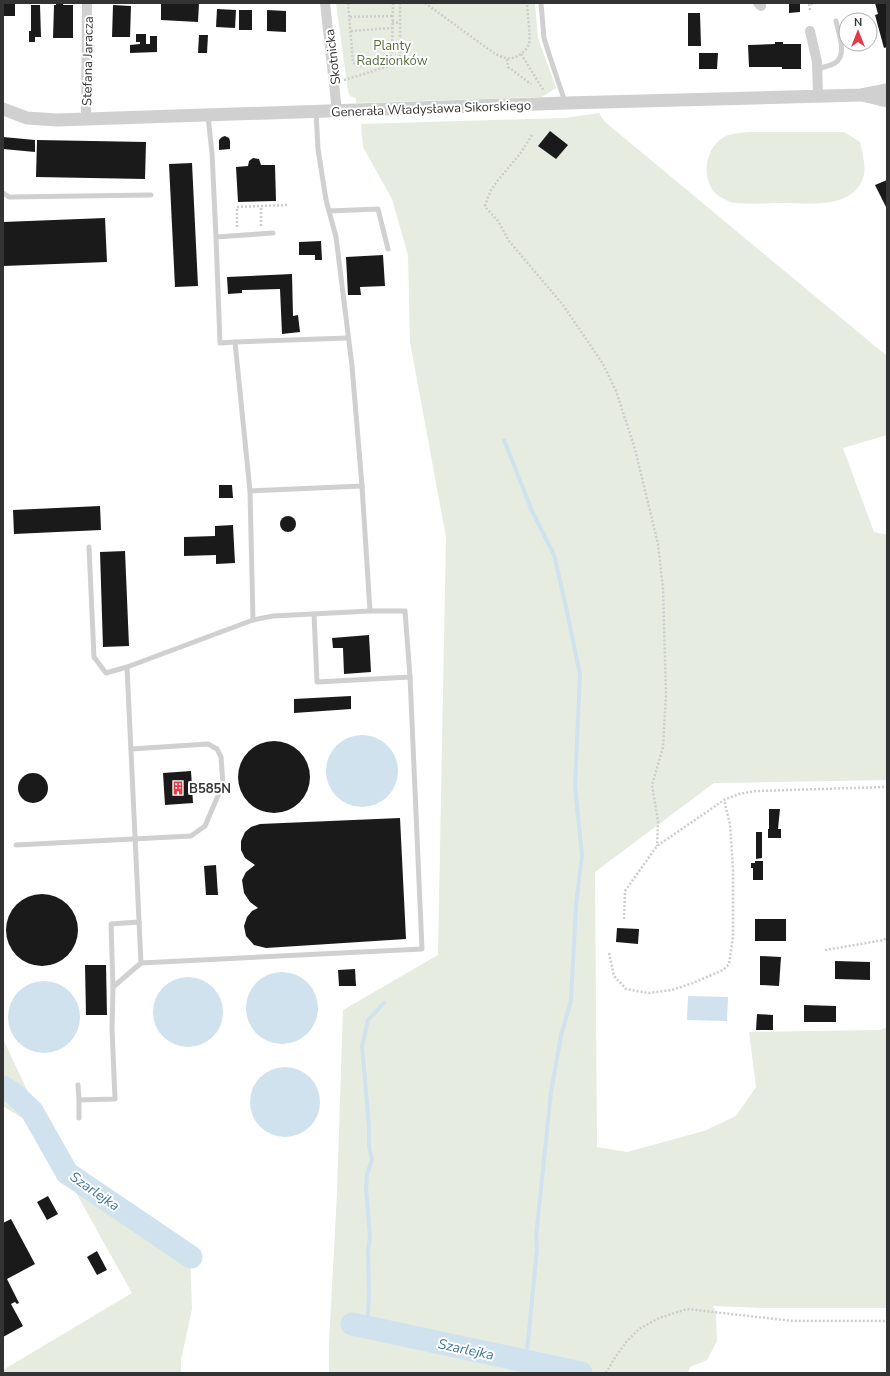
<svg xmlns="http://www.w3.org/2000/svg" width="890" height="1376" font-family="'Nunito Sans',sans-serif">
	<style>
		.green { fill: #e6ecdf }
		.water { fill: #cfe2ee }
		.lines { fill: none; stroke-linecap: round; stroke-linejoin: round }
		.stream { stroke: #cfe2ee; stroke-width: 4 }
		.river { stroke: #cfe2ee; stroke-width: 23 }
		.building { fill: #1a1a1a }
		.path { stroke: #cdcdcd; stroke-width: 2.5; stroke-dasharray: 2 2; stroke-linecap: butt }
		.service { stroke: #d0d0d0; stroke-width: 5 }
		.minor { stroke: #d0d0d0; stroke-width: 10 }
		.tertiary { stroke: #d0d0d0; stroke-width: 13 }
		.labels { text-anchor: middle; stroke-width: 4; stroke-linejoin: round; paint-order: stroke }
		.park-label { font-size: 13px; fill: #56703f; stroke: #fff }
		.street-label { font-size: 13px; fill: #333; stroke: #fff }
		.poi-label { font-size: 13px; font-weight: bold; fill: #333; stroke: #fff; text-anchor: start }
		.water-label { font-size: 14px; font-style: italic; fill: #3f7597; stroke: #fff }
	</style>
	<rect width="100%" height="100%" fill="#fff"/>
	<!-- green -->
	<g class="green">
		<polygon points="336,3 535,3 538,38 556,88 542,97 356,103 356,98 350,96 348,91"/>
		<polygon points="599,113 605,122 887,356 887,435 843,448 874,532 887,535 887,780 714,783 595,872 597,1147 627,1152 704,1131 736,1116 756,1087 749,1032 880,1030 887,1027 887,1308 763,1308 713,1306 716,1313 717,1341 707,1360 690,1367 688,1373 329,1373 329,1343 337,1193 343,1010 438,955 446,537 410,342 408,255 392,199 363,147 361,124 565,118"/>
		<path d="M 747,132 L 844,132 L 860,142 C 862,153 867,168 863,178 C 852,210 806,203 779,203 C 770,203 738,205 731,202 C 727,201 718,196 715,193 C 701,177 705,148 724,137 C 729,134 740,133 747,132 Z"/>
		<polygon points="3,1039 42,1122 72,1166 190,1254 192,1309 181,1360 181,1373 3,1373 3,1370 132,1293 41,1130 3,1106"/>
	</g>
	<!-- water -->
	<g class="water">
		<circle cx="362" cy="771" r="36"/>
		<circle cx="282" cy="1008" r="36"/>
		<circle cx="188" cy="1012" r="35"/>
		<circle cx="44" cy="1017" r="36"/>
		<polygon points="688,996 728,997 727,1021 687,1020"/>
		<circle cx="285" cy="1102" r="35"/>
	</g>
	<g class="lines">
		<!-- stream -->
		<g class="stream">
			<polyline points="504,440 532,511 554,555 564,598 580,674 575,786 582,855 576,905 571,1000 561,1036 551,1092 536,1237 537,1249 526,1362"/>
			<polyline points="367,1327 369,1297 368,1251 370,1236 366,1189 367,1174 372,1160 369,1146 369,1127 362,1046 368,1020 384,1003"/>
		</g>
		<!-- river -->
		<g class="river">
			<polyline points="3,1087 13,1093 32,1111 67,1173 191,1257"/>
			<polyline points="352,1324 581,1373"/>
		</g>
	</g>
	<!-- building -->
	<g class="building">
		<rect x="3" y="3" width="12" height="13"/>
		<polygon points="56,3 63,3 63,5 73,5 73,38 53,38 54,5 56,5"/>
		<polygon points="161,3 199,3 198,22 161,20"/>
		<polygon points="789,3 800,3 800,12 789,13"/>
		<polygon points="875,3 887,3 887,47 884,48 875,15 878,14"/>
		<polygon points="31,5 40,5 41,37 35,37 35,42 29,42 29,31 31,31"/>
		<polygon points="113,5 131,6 130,37 112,37"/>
		<polygon points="217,9 236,10 235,28 216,27"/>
		<rect x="239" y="10" width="13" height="20"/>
		<polygon points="267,10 286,11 286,32 267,31"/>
		<polygon points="688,13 700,13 701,46 688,46"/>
		<polygon points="136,34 146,34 146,44 150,44 150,36 157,36 157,52 130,53 130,45 140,44 140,42 136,42"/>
		<polygon points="199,35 208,35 207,53 198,53"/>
		<polygon points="775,42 783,42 783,44 801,44 801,69 782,69 782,67 749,67 748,45 775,44"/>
		<polygon points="699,53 718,53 717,69 699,69"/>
		<polygon points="550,131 568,145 556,159 538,146"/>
		<polygon points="225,136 229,138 230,141 230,149 219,150 219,140 222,137"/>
		<polygon points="3,137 35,140 35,152 3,149"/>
		<polygon points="37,140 146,142 145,179 36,177"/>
		<polygon points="253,158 259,159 261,165 275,165 276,201 238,202 236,167 248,166 249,161"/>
		<polygon points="192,163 198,286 175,287 169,164"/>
		<polygon points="887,180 887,209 875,185"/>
		<polygon points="105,218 107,262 3,266 3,222"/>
		<polygon points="321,241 322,260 315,260 315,255 299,255 299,242"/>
		<polygon points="383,255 385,286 360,287 361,295 348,295 346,257"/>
		<polygon points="292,274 293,316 298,315 300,332 282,334 280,289 242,290 242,293 228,294 227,277"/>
		<polygon points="219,485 232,485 233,498 219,498"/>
		<polygon points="100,506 101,530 14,534 13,510"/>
		<circle cx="288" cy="524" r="8"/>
		<polygon points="233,525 235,563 216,564 216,555 184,556 184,537 215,536 215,526"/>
		<polygon points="125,551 129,646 103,647 100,552"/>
		<polygon points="369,635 371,672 344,674 343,648 333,648 332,638"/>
		<polygon points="351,696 351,709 294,713 294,699"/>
		<circle cx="274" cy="777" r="36"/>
		<polygon points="191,771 193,803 165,805 163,773"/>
		<circle cx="33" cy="788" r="15"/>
		<polygon points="769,809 780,809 778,829 781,829 781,838 768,838 768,829 769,829"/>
		<polygon points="400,818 406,939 266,948 254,945 246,936 244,926 247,917 252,911 258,908 250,902 244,893 242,880 246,872 255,865 245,858 241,850 241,841 245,832 251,827 260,824"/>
		<polygon points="756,832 762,832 762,858 756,859"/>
		<polygon points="755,861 763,861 763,880 753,880 753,868 751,868 751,863 755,863"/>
		<polygon points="216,865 218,895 206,895 204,866"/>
		<circle cx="42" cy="930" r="36"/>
		<rect x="755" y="919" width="31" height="22"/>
		<polygon points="617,928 639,929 638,944 616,942"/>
		<polygon points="760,956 781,957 779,986 760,985"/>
		<polygon points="835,961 870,962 870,980 835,979"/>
		<polygon points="85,965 106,965 107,1015 86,1015"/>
		<polygon points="355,969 356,986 339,986 338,970"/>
		<polygon points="804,1005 836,1006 836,1022 804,1022"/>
		<polygon points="757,1014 773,1015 773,1030 756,1030"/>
		<polygon points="48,1196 58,1214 47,1220 37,1202"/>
		<polygon points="11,1219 35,1264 7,1279 19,1303 17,1304 15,1302 11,1304 23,1326 3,1337 3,1223"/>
		<polygon points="97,1251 107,1270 97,1275 87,1257"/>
	</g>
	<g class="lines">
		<!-- path -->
		<g class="path">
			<polyline points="348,3 353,62 358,67 389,57 392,54 393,3"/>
			<path d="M 425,3 L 491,51 C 501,58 512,62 522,53 C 525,51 528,47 529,44 C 531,36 527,12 527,3"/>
			<polyline points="810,10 809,4 816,3"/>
			<polyline points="350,17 393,16"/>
			<polyline points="392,22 400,23"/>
			<polyline points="351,31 392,28"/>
			<polyline points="521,54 544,91"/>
			<polyline points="507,59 508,67 531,84"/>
			<polyline points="344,80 399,63 400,60 400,3"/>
			<polyline points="532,135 520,154 498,180 491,190 485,206 486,208 498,221 509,241 563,305 603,364 616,391 635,449 658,544 663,588 666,694 663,747 652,785 658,821 657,846"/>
			<polyline points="261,226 261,206 287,205"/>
			<polyline points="237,227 237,207 261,206"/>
			<polyline points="624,919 625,891 657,846 724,800 739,794 756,791 887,787"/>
			<polyline points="825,950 884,940 887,936"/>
			<polyline points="609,953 614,976 626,989 648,993 672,990 693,983 723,970 729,964 733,937 733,870 730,824 724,800"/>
			<polyline points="606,1373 616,1356 627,1341 639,1329 659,1318 687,1309 793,1321 887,1321"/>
		</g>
		<!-- service -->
		<g class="service">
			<polyline points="541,3 544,38 548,51 565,102"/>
			<path d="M 817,69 C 823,67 830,66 835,63 C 848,55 838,32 836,21"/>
			<polyline points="208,116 212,153 216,237"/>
			<polyline points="3,193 9,197 151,195"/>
			<polyline points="329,211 378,209 388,249"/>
			<polyline points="235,342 220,343 216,237 273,233"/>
			<polyline points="250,491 362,486"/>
			<polyline points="89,547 94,657 106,673 127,667 253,620 273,616 370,611 362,486 352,366 336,237 326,200 318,149 316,112"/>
			<polyline points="314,614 317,682 410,677 405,611 370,611"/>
			<polyline points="253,620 250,491 235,342 348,338"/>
			<polyline points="127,667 141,963 422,949 410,677"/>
			<polyline points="16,845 191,836 205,826 223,784 221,757 217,749 208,744 131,749"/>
			<polyline points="113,987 111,924 139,922"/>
			<polyline points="78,1085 79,1100"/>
			<polyline points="79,1118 79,1100 115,1099 112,1029 113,987 141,963"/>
		</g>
		<!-- minor -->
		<g class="minor">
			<polyline points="325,3 337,111"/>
			<polyline points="758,3 761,6"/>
			<polyline points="810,31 817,62 818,96"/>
			<polyline points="86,119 87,3"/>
		</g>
		<!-- tertiary -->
		<g class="tertiary">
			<polyline points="866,96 887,101"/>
			<polyline points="3,109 27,118 57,120 566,103 861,95 887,90"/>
		</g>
	</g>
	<!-- icons -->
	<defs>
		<g id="building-bare" transform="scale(1.08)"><path d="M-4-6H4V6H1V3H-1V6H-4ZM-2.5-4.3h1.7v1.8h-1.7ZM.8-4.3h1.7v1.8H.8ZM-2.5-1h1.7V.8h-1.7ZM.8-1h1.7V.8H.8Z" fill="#e63946" stroke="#fff" stroke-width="2.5" paint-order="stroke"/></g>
	</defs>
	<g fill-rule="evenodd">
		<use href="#building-bare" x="178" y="788"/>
	</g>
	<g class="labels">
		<!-- park labels -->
		<g class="park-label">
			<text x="392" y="50">Planty<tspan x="392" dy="15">Radzionków</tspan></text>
		</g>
		<!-- street labels -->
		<g class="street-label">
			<text transform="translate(332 57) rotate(-97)" y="5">Skotnicka</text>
			<text transform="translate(87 61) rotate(-89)" y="5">Stefana Jaracza</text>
			<text transform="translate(431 108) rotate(-2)" y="5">Generała Władysława Sikorskiego</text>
		</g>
		<!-- poi labels -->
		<g class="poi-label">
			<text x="189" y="793">B585N</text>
		</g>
		<!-- water labels -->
		<g class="water-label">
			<text transform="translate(95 1191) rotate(35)" y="5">Szarlejka</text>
			<text transform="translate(466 1349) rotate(12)" y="5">Szarlejka</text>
		</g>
	</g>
	<!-- border -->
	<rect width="890" height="1376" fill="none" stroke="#333333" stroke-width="8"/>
	<!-- north arrow -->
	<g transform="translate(858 32)"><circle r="19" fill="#ffffff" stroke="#adadad"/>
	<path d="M0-3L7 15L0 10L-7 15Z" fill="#e63946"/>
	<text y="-6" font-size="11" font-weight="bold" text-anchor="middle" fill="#333333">N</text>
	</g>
</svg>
